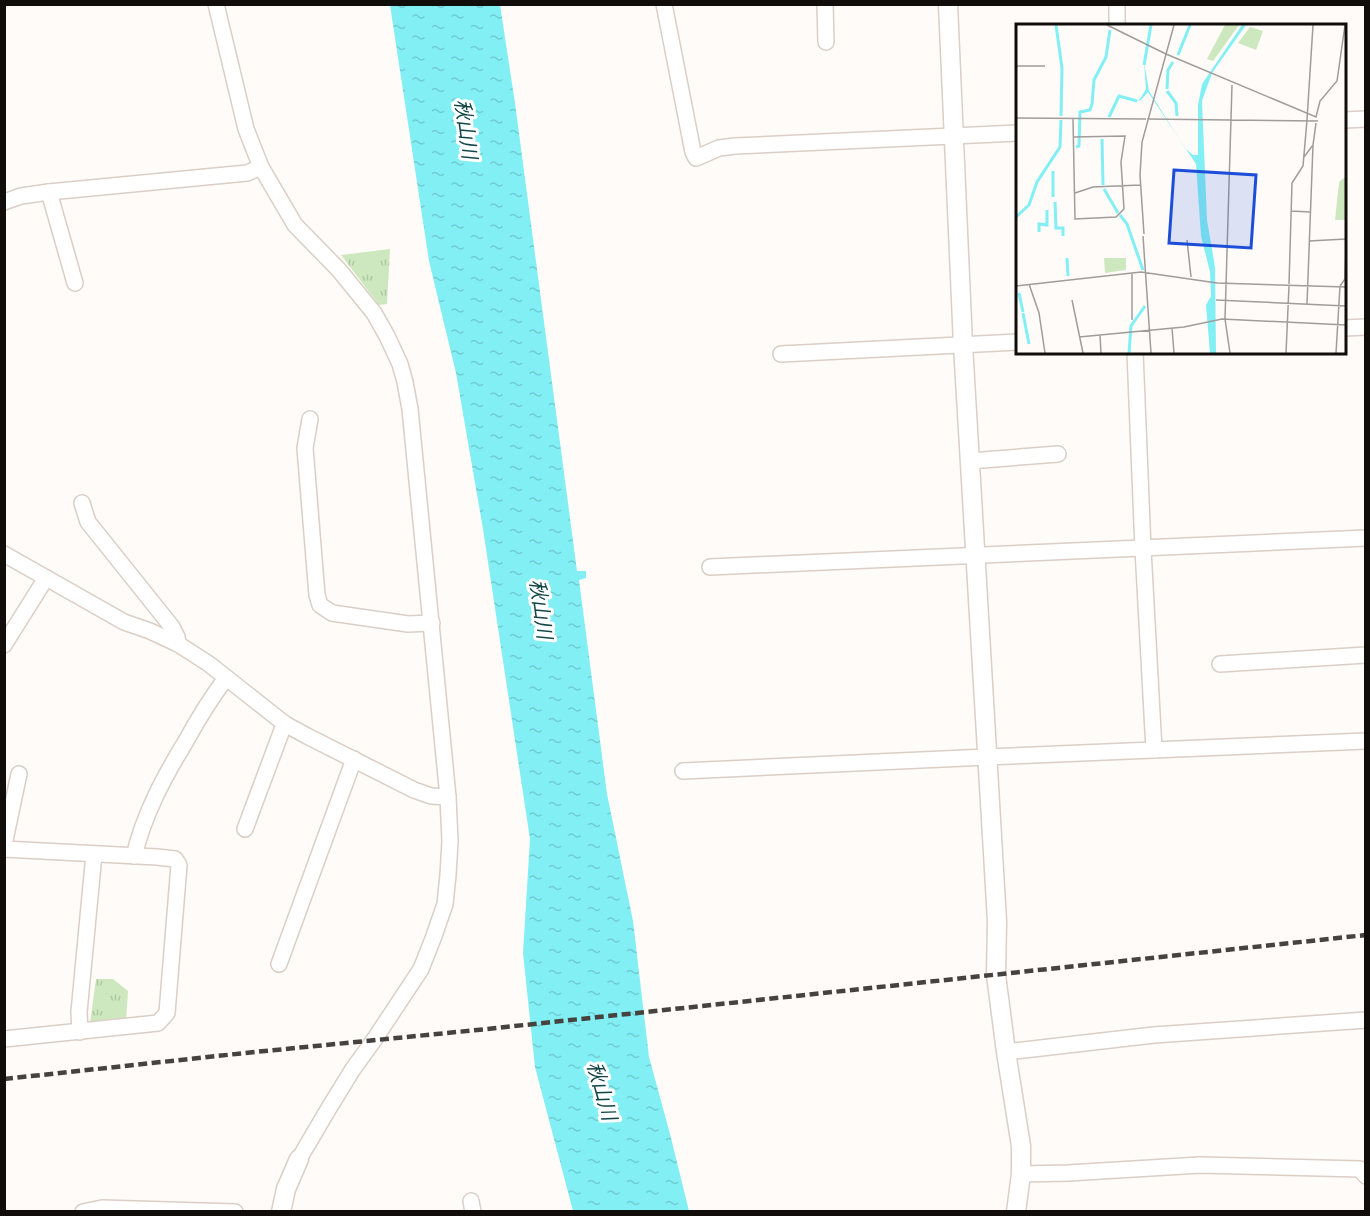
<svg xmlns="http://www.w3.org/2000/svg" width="1370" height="1216" font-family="'Public Sans','Noto Sans JP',sans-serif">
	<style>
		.grass { fill: url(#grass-tufts) }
		.water { fill: url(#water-ripples) }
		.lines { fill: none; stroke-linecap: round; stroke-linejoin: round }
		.minor-casing { stroke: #dbcec5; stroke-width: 18 }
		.tertiary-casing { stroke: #dbcec5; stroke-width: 21 }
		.minor { stroke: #fff; stroke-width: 15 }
		.tertiary { stroke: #fff; stroke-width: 18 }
		.rail { stroke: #45423f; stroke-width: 4.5; stroke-dasharray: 9 4.5; stroke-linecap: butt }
		.labels { text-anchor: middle; stroke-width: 6; stroke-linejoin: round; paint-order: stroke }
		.water-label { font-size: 20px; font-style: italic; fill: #114547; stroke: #fff }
		.inset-river { fill: none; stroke: #82eff4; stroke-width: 3 }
		.inset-road { fill: none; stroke: #9f9c99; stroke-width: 1.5 }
		.view { fill: #1d4ed8; fill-opacity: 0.15; stroke: #1d4ed8; stroke-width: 3 }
		.inset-edge { fill: none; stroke: #110d0a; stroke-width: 3 }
	</style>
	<defs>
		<pattern id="grass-tufts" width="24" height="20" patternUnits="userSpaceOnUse" patternTransform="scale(1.5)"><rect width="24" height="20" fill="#cde8bf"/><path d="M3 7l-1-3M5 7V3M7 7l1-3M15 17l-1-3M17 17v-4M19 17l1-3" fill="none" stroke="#afc6a3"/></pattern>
		<pattern id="water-ripples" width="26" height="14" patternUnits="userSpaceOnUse" patternTransform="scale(1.5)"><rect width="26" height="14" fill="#82eff4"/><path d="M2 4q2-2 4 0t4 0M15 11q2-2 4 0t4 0" fill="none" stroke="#6fccd0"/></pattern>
	</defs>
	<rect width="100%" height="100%" fill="#fefbf9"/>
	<!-- grass -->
	<g class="grass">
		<polygon points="390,249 387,304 379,305 341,255"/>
		<polygon points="96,979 113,979 128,991 126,1022 90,1023"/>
	</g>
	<!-- water -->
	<polygon class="water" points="390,5 500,5 515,103 577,571 586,571 586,578 579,580 607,794 633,921 649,1057 670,1134 689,1211 573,1211 535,1067 523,953 530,839 483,529 456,373 429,261"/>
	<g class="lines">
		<!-- minor casing -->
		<g class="minor-casing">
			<g id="minor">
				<polyline points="216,4 246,129 261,167 295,225 339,270 374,313 387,336 400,364 405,382 410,409 448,797 450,841 448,875 445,904 434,936 421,969 374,1040 353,1069 329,1108 299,1159"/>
				<polyline points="664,4 693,152 696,158 719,148 735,146 1018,133"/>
				<polyline points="825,4 826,42"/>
				<polyline points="1117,26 1117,4"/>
				<polyline points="1344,120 1366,119"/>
				<polyline points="49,192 75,283"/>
				<polyline points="4,202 21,196 49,192 247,173 261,167"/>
				<polyline points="1344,328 1366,327"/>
				<polyline points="1135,352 1143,549 1154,750"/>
				<polyline points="781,354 1018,342"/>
				<polyline points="310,419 305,448 317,595 320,605 332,613 408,624 432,623"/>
				<polyline points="970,461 1058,454"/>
				<polyline points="82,503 88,522 172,627 177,637 178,644"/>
				<polyline points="4,554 124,622 150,631 178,644 209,664 285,724 307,736 414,790 431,796 448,797"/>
				<polyline points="710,567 1366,538"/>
				<polyline points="4,645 46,578"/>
				<polyline points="1220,664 1366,655"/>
				<polyline points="683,771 987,757 1366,741"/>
				<polyline points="245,829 282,730 285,724"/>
				<polyline points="4,845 19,774"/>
				<polyline points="4,849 157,857 175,859 179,865 167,1013 158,1023 4,1039"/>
				<path d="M 134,856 C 144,814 164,777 186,741 C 198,719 211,698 226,678"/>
				<polyline points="279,964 354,759"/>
				<polyline points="80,1032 79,1012 94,854"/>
				<polyline points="1006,1052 1154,1035 1366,1020"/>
				<polyline points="1021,1174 1068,1173 1200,1165 1360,1169 1366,1176"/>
				<polyline points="471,1201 473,1212"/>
				<polyline points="83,1212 102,1208 235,1212"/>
			</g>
		</g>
		<!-- tertiary casing -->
		<g class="tertiary-casing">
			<g id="tertiary">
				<polyline points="948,4 963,345 997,921 996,975 1006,1052 1021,1146 1021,1174 1016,1212"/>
				<polyline points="281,1212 286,1189 299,1159"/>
			</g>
		</g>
		<!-- minor -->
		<use href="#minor" class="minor"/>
		<!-- tertiary -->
		<use href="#tertiary" class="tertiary"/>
		<!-- rail -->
		<polyline class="rail" points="4,1079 245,1053 487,1029 1366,935"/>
	</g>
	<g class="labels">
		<!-- water labels -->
		<g class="water-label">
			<text transform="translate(466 129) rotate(82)" y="7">秋山川</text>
			<text transform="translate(541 609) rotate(82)" y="7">秋山川</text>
			<text transform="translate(602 1091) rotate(74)" y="7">秋山川</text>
		</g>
	</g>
	<!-- overview -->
	<g transform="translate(1016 24)">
		<rect width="330" height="330" fill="#fefbf9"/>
		<path d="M 209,1 L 223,1 L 197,37 L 191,35 ZM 234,3 L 247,7 L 240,26 L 222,19 Z" fill="#cde8bf"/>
		<path d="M 330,152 L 330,196 L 319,196 L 323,158 Z" fill="#cde8bf"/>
		<path d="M 88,234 L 110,234 L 110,246 L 89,249 Z" fill="#cde8bf"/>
		<path d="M 226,1 L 230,1 L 196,49 L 186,77 L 191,196 L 199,243 L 200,329 L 194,329 L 190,281 L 195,272 L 194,248 L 185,212 L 180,140 L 132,68 L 125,76 L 119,77 L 124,75 L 130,65 L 128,38 L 133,67 L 169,124 L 177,131 L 182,131 L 182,81 L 186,60 Z" fill="#82eff4"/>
		<path class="inset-river" d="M 40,1 L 46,44 L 45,92M 162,31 L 174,1M 128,41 L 135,1M 151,65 L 152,46 L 157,38M 151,67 L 160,79 L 161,92M 93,93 L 103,72 L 121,77M 86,115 L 87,161M 60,123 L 63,122 L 64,88 L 74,86 L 76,80 L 78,56 L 90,33 L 94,6M 88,165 L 102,189M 37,173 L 37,147M 39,178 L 40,204 L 47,204 L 47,212M 104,191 L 111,200 L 127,246M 0,193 L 13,181 L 21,158 L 44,123 L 45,96M 23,208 L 23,200 L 31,201 L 31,186M 51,234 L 52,252M 3,269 L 7,288M 7,289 L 13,320M 113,329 L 115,302 L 129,282"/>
		<path class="inset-road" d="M 91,1 L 150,30M 150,30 L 300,93 L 304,77 L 321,57 L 329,1M 0,42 L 29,42M 0,94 L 130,95M 57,95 L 59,195 L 100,193 L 108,185 L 105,138 L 109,112 L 57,113M 131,95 L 302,97M 291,96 L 297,1M 288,133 L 297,121 L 300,99M 59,169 L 77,163 L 124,161M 275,187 L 294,188M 128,210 L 124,151 L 126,118 L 158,1M 127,212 L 135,329M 171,216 L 175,253M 293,217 L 330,215M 13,260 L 23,289 L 29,329M 273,260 L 276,159 L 287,142 L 291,96M 0,262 L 125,248 L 201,259 L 330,263M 324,262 L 329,255 L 330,222M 56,276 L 67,329M 200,276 L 330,282M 291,280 L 297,121M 116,296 L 116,249M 156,304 L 158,329M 84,311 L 85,329M 63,313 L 168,303 L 206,295 L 330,301M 214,329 L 209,295 L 216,61M 270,329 L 273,262M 320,329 L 324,262"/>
		<path class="view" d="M 158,146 L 240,151 L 235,224 L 153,219 Z"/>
		<rect width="330" height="330" class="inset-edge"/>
	</g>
	<!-- border -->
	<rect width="1370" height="1216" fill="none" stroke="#110d0a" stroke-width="12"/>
</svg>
